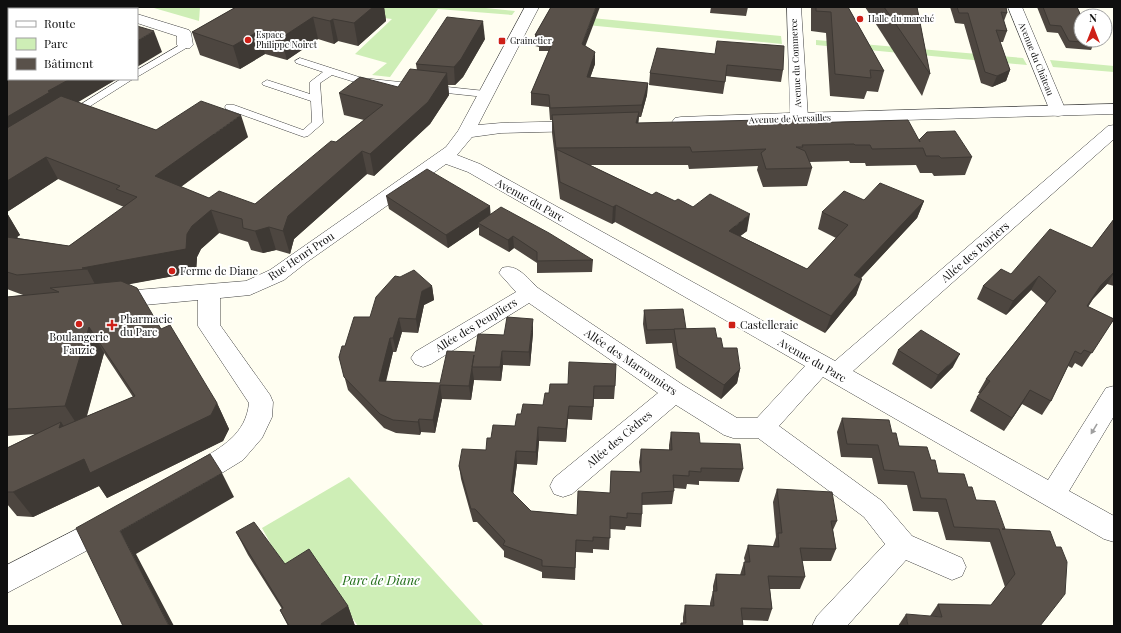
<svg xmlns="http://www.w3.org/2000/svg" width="1121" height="633" font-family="'Playfair Display',serif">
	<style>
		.green { fill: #ceeeb6 }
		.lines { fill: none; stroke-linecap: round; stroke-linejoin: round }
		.service-casing { stroke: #424242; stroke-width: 1 }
		.minor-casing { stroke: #424242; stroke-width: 1 }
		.tertiary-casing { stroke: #424242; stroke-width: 1 }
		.service { fill: #fff; fill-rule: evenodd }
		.minor { fill: #fff; fill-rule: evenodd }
		.tertiary { fill: #fff; fill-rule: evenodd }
		.wall { fill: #4d4640; fill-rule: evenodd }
		.shaded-wall { fill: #3e3934 }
		.building { fill: #59514a; stroke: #3e3934 }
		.oneway { fill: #9f9f9f }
		.poi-dot { fill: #ce2018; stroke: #fff; stroke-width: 1.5 }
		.labels { text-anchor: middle; stroke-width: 4; stroke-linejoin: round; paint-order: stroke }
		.far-poi-label { font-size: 9px; fill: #0f0f0f; stroke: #fff; text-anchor: start }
		.far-street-label { font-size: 9px; fill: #0f0f0f; stroke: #fff }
		.street-label { font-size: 11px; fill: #0f0f0f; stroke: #fff }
		.poi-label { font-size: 11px; fill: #0f0f0f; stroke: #fff; text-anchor: start }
		.near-park-label { font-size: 13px; font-style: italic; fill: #216e18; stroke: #fff }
	</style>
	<rect width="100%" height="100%" fill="#fffef1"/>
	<!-- green -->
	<g class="green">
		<polygon points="200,7 199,21 154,8 155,7"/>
		<polygon points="294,7 476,7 515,11 512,15 438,9 390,77 372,75 387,63 355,54 392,19"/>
		<polygon points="560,15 781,36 782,44 556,22"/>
		<polygon points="816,40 1023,58 1027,65 816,45"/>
		<polygon points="1050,60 1114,66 1114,72 1053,67"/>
		<polygon points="349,477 484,626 358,626 320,572 295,588 262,528"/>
	</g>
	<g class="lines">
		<!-- service casing -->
		<g class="service-casing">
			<g id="service">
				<polygon points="185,42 188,43 190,45 188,47 137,77 137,70"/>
				<polygon points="300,58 362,78 485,91 490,94 485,97 361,84 332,75 320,83 323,123 308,136 304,137 226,109 225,107 226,105 234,105 303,130 312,122 311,101 263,85 262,83 267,80 310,94 310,82 323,72 296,63 295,61"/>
				<polygon points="121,79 133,79 73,117 69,118 64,115"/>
			</g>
		</g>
		<!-- minor casing -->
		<g class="minor-casing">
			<g id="minor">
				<polygon points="95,7 115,7 116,9 96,9"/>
				<path d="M 525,7 L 539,7 L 478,125 L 501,123 L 581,121 L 587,122 L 590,126 L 587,130 L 581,131 L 501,133 L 472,137 L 457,155 L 480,164 L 835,361 L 1108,126 L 1114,125 L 1114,139 L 853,371 L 1048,480 L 1106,388 L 1114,386 L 1114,416 L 1069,491 L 1114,516 L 1114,542 L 1104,539 L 823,377 L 779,426 L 882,501 L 912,536 L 962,558 L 966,567 L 962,576 L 952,580 L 906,560 L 847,626 L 812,626 L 817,616 L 885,544 L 864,517 L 758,438 L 733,438 L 724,435 L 676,405 L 572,494 L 563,497 L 554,494 L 550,486 L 554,478 L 658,393 L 529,303 L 431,364 L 423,367 L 415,364 L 411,358 L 415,352 L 516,292 L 499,273 L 502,268 C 517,263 527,278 538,288 L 683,385 L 737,418 L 757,418 L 805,366 L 468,172 L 446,164 L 307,262 L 284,280 L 250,295 L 220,298 L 220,325 L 270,395 L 273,402 L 272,417 L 262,438 L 243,460 L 199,487 L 190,490 L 181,487 L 177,479 C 182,469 189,467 198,461 C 222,447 246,434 249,403 L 198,326 L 198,300 L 112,308 L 104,305 L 101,300 L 104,295 L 112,292 L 246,281 L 270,270 L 446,147 L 458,131 Z"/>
				<polygon points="787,7 801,7 808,118 805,122 681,127 675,126 672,122 675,118 681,117 790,113"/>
				<polygon points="1008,7 1022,7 1066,111 1064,115 1058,116 1052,115 1050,111"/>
				<polygon points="137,14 189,30 191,33 193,45 190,48 180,48 177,45 177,36 137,23"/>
				<polygon points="108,513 118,516 122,525 118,534 7,593 7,565"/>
			</g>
		</g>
		<!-- tertiary casing -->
		<g class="tertiary-casing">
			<polygon id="tertiary" points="1114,104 1114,114 799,123 793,122 790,118 793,114 799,113"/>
		</g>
		<!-- service -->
		<use href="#service" class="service"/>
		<!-- minor -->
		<use href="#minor" class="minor"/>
		<!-- tertiary -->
		<use href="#tertiary" class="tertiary"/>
	</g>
	<!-- wall -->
	<g class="wall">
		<path d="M 7,7 L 9,79 L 117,79 L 77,102 L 156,130 L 248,137 L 181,187 L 209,198 L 255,204 L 336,142 L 364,120 L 344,115 L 339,93 L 398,87 L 417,70 L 416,64 L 485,39 L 463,77 L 455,85 L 448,85 L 449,95 L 430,124 L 374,176 L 367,174 L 294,239 L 290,254 L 276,250 L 263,253 L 251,250 L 248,242 L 219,233 L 201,249 L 197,257 L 196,272 L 128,284 L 161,329 L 217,403 L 229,429 L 223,441 L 107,498 L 99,486 L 33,517 L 17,516 L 7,504 L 7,448 L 35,434 L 7,436 L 7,297 L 23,295 L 7,289 L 7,213 L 20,235 L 17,237 L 18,238 L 69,246 L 124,207 L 58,179 L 7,212 ZM 104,353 L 133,397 L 87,416 Z"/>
		<polygon points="236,7 384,7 386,21 358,46 338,41 334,44 318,39 287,60 265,54 240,69 200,55 192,32"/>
		<polygon points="551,7 585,46 595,64 590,78 648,83 647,95 641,117 639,117 638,123 806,123 919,140 972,157 965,175 934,176 932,173 920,173 916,165 866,166 865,163 850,163 849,161 809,162 812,168 807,186 763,187 757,170 758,166 689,169 688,165 590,165 652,195 693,207 747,231 740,236 807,269 836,238 818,229 822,212 864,200 924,201 917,218 861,278 856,295 825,333 615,222 612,224 560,199 552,133 552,120 550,120 549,107 531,105 531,93 549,51 539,51 539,47 535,46 535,35"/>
		<polygon points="711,7 748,7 746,16 710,13"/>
		<polygon points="811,7 848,7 884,71 878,92 867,91 864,99 830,96 826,33 811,31"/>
		<polygon points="865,7 917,7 930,74 922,96"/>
		<polygon points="950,7 1006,7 1007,13 1004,21 1007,31 1003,42 1000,42 1010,70 1006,81 992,87 981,83 964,24 955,23"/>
		<polygon points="1037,7 1077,7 1094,43 1091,50 1066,48 1058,33 1047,32"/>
		<polygon points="715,54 783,70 781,82 726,76 723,94 649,85 650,73"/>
		<polygon points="386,196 490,206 490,214 593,260 592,272 537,273 537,263 514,248 509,252 479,235 479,227 448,248 389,209"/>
		<polygon points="1114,219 1114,286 1107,284 1093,299 1088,307 1114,319 1082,367 1075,363 1072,368 1068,366 1051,401 1042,415 1022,404 1004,431 970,411 977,397 980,393 978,393 986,379 1046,303 1031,290 1006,315 977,299 983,286 1011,274 1092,248"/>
		<polygon points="432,286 434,300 424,305 418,333 402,332 396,352 393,352 386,382 440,383 475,352 504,335 533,333 530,366 503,365 501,381 474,380 471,400 442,399 435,433 421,432 420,435 396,433 384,428 348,390 339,357 345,346 370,317"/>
		<polygon points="644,310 686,329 717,338 723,348 740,369 737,383 721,399 676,368 672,343 646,344 643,324"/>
		<polygon points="898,350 953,367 931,389 892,364"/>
		<polygon points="568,384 615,386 614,399 594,399 592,420 568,419 566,442 539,441 537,465 517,464 513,493 531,511 577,515 610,493 611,471 640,472 639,462 641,449 669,450 669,445 671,432 700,443 743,469 739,482 699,481 699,485 687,484 686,489 674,488 674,491 672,504 642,505 642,514 641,527 626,526 625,530 610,529 609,550 593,549 593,553 576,552 575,580 542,578 542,572 504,557 504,551 477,522 473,522 461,479 459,466 486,450 491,438 515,426 521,414 543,405 549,393"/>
		<polygon points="842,418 892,433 899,446 931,460 938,473 968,487 976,500 1005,529 1040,626 930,616 938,604 991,605 1005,587 990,542 946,540 938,512 913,511 907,485 878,484 872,458 841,457 837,432"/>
		<polygon points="777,489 837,521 833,530 836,549 831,561 802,561 805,577 800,589 770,589 772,609 768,621 742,620 743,626 680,626 681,623 683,623 683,617 685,605 710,606 710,603 713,591 713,586 716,574 740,575 744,562 745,562 744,558 748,545 773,546 776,537 773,502"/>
		<polygon points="236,532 348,606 355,626 288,626 280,610 282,609 248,555"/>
		<polygon points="906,614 908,626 898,626"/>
	</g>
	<!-- shaded-wall -->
	<g class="shaded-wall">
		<polygon points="373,7 384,7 386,21 358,46 354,23"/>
		<polygon points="596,7 600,7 582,55 582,44"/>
		<polygon points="313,17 318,39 287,60 281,38"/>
		<polygon points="333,19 338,41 334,44 330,21"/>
		<polygon points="483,21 485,39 463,77 455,85 454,67"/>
		<polygon points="154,31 162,52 137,67 137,41"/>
		<polygon points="259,31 265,54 240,69 233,46"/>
		<polygon points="595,52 595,64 586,89 587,77"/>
		<polygon points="1010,70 1006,81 992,87 997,76"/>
		<polygon points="447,73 449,95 430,124 374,176 370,154"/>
		<polygon points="70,79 117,79 60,113 7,146 7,117 48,91"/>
		<polygon points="648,83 647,95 641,117 642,105"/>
		<polygon points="639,112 638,130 636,123"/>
		<polygon points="241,115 248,137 164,199 155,176"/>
		<polygon points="362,151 367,174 294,239 290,254 283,231 288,216"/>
		<polygon points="46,157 58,179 7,212 7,181"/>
		<polygon points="924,201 917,218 848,292 854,275"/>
		<polygon points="616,205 615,222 612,224 613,207"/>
		<polygon points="490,206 491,219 478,223 479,227 448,248 446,235"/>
		<polygon points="211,210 219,233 201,249 197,257 196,272 98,290 87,269 82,268 192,226"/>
		<polygon points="7,213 20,235 17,237 21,242 7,251"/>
		<polygon points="750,214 747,231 726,247 729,231"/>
		<polygon points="269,227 276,250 263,253 255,231"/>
		<polygon points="513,236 514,248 509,252 508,240"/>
		<polygon points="1114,272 1114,273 1107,284 1093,299 1079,320 1101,285"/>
		<polygon points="1039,276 1031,290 1006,315 1013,301"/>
		<polygon points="862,279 856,295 825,333 831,316"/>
		<polygon points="432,286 434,300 424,305 418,333 416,319 422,291"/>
		<polygon points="399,318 402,332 396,352 393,338"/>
		<polygon points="533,319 533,333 530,366 529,352"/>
		<polygon points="89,327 104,353 82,432 65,406"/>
		<polygon points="390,338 393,352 382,395 379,381"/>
		<polygon points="502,351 503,365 501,381 500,367"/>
		<polygon points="960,354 953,367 931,389 938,375"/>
		<polygon points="472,367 474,380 471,400 469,386"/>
		<polygon points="740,369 737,383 721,399 724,385"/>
		<polygon points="440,385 442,399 435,433 433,420"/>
		<polygon points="1030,390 1022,404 1004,431 1012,418"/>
		<polygon points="217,403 229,429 223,441 107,498 99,486 33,517 13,492 84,459"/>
		<polygon points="569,406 568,419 566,442 566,429"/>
		<polygon points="419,419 421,432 420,435 418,422"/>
		<polygon points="61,422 78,448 59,428"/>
		<polygon points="538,427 539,441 537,465 536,452"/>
		<polygon points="516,451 517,464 512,504 511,491"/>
		<polygon points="222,473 234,497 136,554 174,626 169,626 120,531"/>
		<polygon points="348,606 355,626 322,626 321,624"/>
	</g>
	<!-- building -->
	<g class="building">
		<polygon points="7,7 80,7 87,9 9,9 9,79 70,79 48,91 50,92 7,117"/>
		<polygon points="236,7 373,7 354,23 333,19 330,21 313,17 281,38 259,31 233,46 192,32"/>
		<polygon points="551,7 596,7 582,44 595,52 587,77 648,83 642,105 550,108 549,95 531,93 553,41 539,39 541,35 535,35"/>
		<polygon points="816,7 848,7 884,71 870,70 871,78 835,74 831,12 816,11"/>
		<polygon points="884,7 917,7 930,74"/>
		<polygon points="957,7 1006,7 1007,13 1001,12 1007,31 996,30 1010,70 997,76 985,72 968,13 959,13"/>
		<polygon points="1043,7 1077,7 1081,16 1081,40 1092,40 1094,43 1069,41 1061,26 1050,25"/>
		<polygon points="447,17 483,21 461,59 454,67 416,64"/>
		<polygon points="137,26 154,31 137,41"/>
		<polygon points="717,41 784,46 783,70 727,65 725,82 650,73 657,48 715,54"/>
		<polygon points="410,69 447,73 428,102 370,154 362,151 288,216 283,231 269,227 255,231 243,228 242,219 211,210 192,226 187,234 186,249 82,268 87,269 17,275 7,272 7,237 69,246 137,197 116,189 120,186 46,157 7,181 7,128 61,96 156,130 201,101 241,115 155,176 209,198 219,191 255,204 331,141 336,142 383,105 339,93 360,77 398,87"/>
		<polygon points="639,112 636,123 805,119 806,123 908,120 920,142 919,140 927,132 955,131 972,157 941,158 939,156 926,156 923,148 872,149 870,145 855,145 854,144 802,145 803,147 796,147 805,151 812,168 766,169 761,153 766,149 692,152 690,147 556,148 552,115"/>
		<polygon points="556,149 652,195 656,192 675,201 678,199 693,207 710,194 750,214 729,231 807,269 848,225 822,212 844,191 864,200 880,183 924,201 854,275 862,279 831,316 616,205 613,207 560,182"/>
		<polygon points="427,169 490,206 446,235 386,196"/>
		<polygon points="501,207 549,233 593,260 537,261 537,252 513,236 508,240 478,223"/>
		<polygon points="1114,219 1114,272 1101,285 1087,306 1114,319 1092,353 1084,350 1081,354 1075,351 1051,401 1030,390 1012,418 977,397 990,381 986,379 1056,291 1039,276 1013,301 983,286 1001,269 1011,274 1050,229 1092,248"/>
		<polygon points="414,270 432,286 422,291 416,319 399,318 393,338 390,338 379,381 440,383 447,351 475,352 478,334 504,335 507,317 533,319 529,352 502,351 500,367 472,367 474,355 469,386 440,385 433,420 419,419 418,422 393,420 380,414 344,377 339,357 342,346 345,346 354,317 370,317 376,297 395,276 400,277"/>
		<polygon points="121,281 137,288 161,329 170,325 217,403 211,415 90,473 84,459 13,492 7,492 7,448 61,422 59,428 135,396 89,327 65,406 7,409 7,297 59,292 50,288"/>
		<polygon points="683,309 686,329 647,330 644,310"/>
		<polygon points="715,328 717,338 721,338 723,348 737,348 740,369 724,385 678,355 674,329"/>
		<polygon points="921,330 960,354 938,375 898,350"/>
		<polygon points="569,362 616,364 615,386 594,386 593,407 569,406 566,429 538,427 536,452 516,451 511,491 531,511 577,515 578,491 610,493 611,471 641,472 641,449 672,450 671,432 699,433 700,443 740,444 743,469 701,468 701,472 689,471 689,476 673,475 674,491 642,493 642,514 627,513 627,518 610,516 610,538 593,537 593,541 576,540 575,568 542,566 542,560 503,545 505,541 475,509 471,509 459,466 462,449 486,450 487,438 491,438 493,425 515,426 517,414 521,414 523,404 543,405 545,393 549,393 550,384 568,384"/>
		<polygon points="842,418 889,420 892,433 896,433 899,446 927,447 931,460 935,460 938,473 964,474 968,487 972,487 976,500 995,501 1005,529 1002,529 1050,531 1056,547 1061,547 1067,562 1065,594 1040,626 908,626 906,614 942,617 938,604 991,605 1015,574 999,529 954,527 946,499 921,498 914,472 884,470 878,445 847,444"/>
		<polygon points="210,454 222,473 120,531 169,626 123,626 76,528"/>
		<polygon points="777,489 832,492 837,521 831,521 836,549 800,548 805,577 768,576 772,609 741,608 743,626 681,626 681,623 686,623 685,605 714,606 713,591 717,591 716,574 745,575 744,562 750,562 748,545 779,547 778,533 782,533"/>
		<polygon points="254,522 285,564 309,549 348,606 321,624 322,626 289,626 280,610 283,608 236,532"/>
	</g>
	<!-- one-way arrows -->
	<defs><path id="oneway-solid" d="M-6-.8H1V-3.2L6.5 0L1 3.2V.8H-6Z"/></defs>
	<use class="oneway" href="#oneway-solid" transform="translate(1094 429) rotate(121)"/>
	<!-- markers -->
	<g class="poi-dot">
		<circle cx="860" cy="19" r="4"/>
		<circle cx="248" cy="40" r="4"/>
		<rect x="498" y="37" width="8" height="8" rx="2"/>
		<circle cx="172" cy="271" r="4"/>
		<circle cx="79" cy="324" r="4"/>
		<path d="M110 319h4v4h4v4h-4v4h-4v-4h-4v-4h4z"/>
		<rect x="728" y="321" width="8" height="8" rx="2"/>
	</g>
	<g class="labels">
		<!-- far-poi labels -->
		<g class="far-poi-label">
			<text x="868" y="22">Halle du marché</text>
			<text x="256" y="38">Espace<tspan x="256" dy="10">Philippe Noiret</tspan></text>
			<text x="510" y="44">Grainetier</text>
		</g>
		<!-- far-street labels -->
		<g class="far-street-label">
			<text transform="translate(1036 59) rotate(68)" y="3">Avenue du Château</text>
			<text transform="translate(796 63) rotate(-93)" y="3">Avenue du Commerce</text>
			<text transform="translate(790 119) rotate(-2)" y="3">Avenue de Versailles</text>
		</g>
		<!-- street labels -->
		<g class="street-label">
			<text transform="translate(530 200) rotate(29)" y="4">Avenue du Parc</text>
			<text transform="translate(975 252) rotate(-41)" y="4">Allée des Poiriers</text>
			<text transform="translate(301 256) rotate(-34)" y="4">Rue Henri Prou</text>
			<text transform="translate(476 325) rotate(-31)" y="4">Allée des Peupliers</text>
			<text transform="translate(812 360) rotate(30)" y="4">Avenue du Parc</text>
			<text transform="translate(631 362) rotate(34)" y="4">Allée des Marronniers</text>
			<text transform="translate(619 439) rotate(-40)" y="4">Allée des Cèdres</text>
		</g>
		<!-- poi labels -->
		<g class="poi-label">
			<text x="180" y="275">Ferme de Diane</text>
			<text x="120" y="323">Pharmacie<tspan x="120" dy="13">du Parc</tspan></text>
			<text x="740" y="329">Castelleraie</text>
			<text x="79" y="341" text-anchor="middle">Boulangerie<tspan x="79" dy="13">Fauzic</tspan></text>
		</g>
		<!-- near-park labels -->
		<g class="near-park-label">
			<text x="381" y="585">Parc de Diane</text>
		</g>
	</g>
	<!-- border -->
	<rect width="1121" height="633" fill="none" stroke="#0f0f0f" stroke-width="16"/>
	<!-- legend -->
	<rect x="8" y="8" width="130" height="72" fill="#ffffff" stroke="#9f9f9f"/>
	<rect x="16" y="21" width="20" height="6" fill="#ffffff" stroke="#9f9f9f"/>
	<text x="44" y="28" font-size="12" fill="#0f0f0f">Route</text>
	<rect x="16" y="38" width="20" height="12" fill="#ceeeb6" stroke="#9f9f9f"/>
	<text x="44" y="48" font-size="12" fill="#0f0f0f">Parc</text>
	<rect x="16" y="58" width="20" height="12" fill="#59514a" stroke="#9f9f9f"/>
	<text x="44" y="68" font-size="12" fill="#0f0f0f">Bâtiment</text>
	<!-- north arrow -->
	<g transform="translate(1093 28)"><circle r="19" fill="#ffffff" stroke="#9f9f9f"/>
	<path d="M0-3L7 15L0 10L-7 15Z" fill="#ce2018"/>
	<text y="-6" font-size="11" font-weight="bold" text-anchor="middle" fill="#0f0f0f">N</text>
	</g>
</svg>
